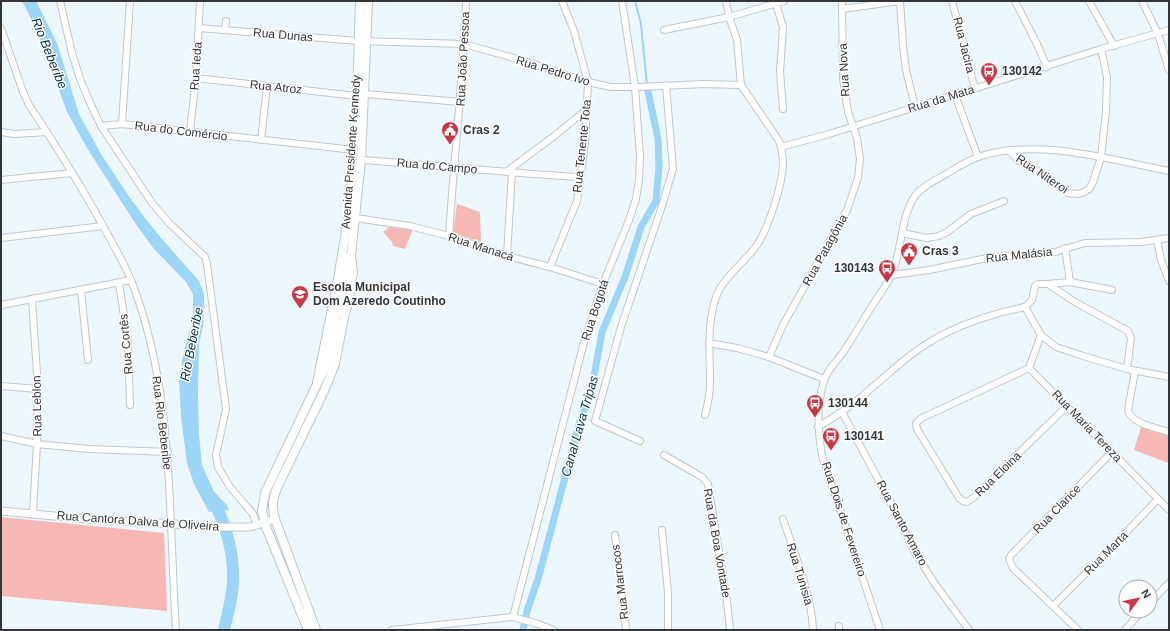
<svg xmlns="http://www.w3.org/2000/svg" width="1170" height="631" font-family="Arial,sans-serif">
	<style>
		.green { fill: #f6b7b5 }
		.water { fill: #9cd5f7 }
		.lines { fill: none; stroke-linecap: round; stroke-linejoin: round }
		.stream { stroke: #9cd5f7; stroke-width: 2 }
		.canal { stroke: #9cd5f7; stroke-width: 7 }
		.river { stroke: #9cd5f7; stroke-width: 12 }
		.minor-casing { stroke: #bdc7cd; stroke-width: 8 }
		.tertiary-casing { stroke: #bdc7cd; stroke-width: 9 }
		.secondary-casing { stroke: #bdc7cd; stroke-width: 10 }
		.minor { stroke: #fff; stroke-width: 6 }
		.tertiary { stroke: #fff; stroke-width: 7 }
		.secondary { stroke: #fff; stroke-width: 8 }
		.labels { text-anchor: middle; stroke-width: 3; stroke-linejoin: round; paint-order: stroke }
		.street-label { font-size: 12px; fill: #323639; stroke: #fff }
		.poi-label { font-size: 12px; font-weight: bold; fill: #323639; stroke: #fff; text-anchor: start }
		.water-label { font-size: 13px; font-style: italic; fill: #003047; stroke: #fff }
	</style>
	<rect width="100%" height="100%" fill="#edf8fe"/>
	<!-- green -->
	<g class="green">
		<polygon points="457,204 480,212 481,242 453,233"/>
		<polygon points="393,224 413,229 405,249 393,246 392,242 383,232"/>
		<polygon points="1142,424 1169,433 1168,463 1134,450"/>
		<polygon points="1,517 164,533 167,611 1,596"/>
	</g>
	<!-- water -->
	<polygon class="water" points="22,1 36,1 57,43 79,114 101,154 128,195 145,218 161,238 199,281 204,294 204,307 203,326 199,344 198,395 199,434 202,465 214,492 227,505 229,510 209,512 194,484 187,463 181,417 179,379 184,351 193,320 193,294 186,282 154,249 135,223 87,148 67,112 38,33"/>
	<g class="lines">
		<!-- stream -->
		<polyline class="stream" points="635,1 641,24 647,85"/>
		<!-- canal -->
		<polyline class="canal" points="523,630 527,611 538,579 580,421 591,393 602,332 625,277 641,227 656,201 659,166 658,139 647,86"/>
		<!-- river -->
		<path class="river" d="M 212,498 C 224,521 233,549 233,575 C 234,593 228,612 224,630"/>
		<!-- minor casing -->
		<g class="minor-casing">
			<g id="minor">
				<polyline points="60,1 72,53 80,79 92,107 101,126 152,203 169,223 205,257 207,264 226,409 216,455 218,467 230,487 253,514 257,525"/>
				<polyline points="900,1 903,46 906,70 915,107"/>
				<polyline points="952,1 975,89"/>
				<polyline points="1015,1 1037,44 1047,67"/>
				<polyline points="1089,1 1114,46"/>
				<polyline points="1142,1 1158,34 1169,70"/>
				<polyline points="776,4 783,27 780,72 783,109"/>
				<polyline points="842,9 900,1"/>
				<path d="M 1,28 L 23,92 L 29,105 C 55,144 80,184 103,226 C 113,244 123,261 131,280 C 175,392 168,512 176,630"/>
				<polyline points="199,28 358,41 464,44 521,60 588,82 611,87 639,87 704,84 741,85"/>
				<polyline points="225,30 226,21"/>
				<polyline points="664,30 729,17 784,1"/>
				<polyline points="196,78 357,96"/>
				<polyline points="365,94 461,102"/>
				<polyline points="955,95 978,157"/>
				<polyline points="122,124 130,1"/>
				<polyline points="101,126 122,124 354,150"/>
				<polyline points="190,131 196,78 200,1"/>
				<polyline points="1,132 14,134 47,132"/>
				<polyline points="261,140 267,86"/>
				<polyline points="781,147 829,134 1101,49 1169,30"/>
				<polyline points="1008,150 1019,161 1045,175 1067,193 1079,194 1084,192 1089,189 1093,182 1101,157 1106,111 1107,77 1101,49"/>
				<path d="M 361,160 C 434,165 507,173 580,177"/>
				<polyline points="506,172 553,137 586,110"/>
				<polyline points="1,180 72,173"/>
				<polyline points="356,218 410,226 449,236 507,256 550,267 603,284"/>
				<polyline points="902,233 927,238 939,236 947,232 971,214 1004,201"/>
				<path d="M 449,236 C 454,157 463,80 466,1"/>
				<polyline points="1,238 103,226"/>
				<polyline points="1157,240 1161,260 1169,281"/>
				<polyline points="1065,248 1070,282"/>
				<polyline points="507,256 512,172"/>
				<polyline points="550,267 577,201 585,144 588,82 574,31 562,1"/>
				<polyline points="892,275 929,270 987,258 1055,252 1085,243 1141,242 1169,238"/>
				<polyline points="119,283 128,342 130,405"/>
				<polyline points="1048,284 1070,282 1112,290"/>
				<polyline points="81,290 88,360"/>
				<polyline points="32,299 38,389 37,444 33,513"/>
				<polyline points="1,305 131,280"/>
				<polyline points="709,343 737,348 769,357 824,379"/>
				<polyline points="769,357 783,325 847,210 858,178 860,159 857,138 848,112 843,79 842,1"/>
				<polyline points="1029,368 922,418 916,423 917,429 959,498 963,501 967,502 973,498 1067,406"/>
				<polyline points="1029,368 1169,510"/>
				<polyline points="1029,368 1041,335"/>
				<polyline points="1127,369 1131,338 1128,331 1075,302 1048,284 1038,284 1035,286 1032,300 1025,307 1041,335 1056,347 1080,355 1127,369 1169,377"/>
				<path d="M 1135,371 L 1128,410 C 1131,424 1157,428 1169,432"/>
				<polyline points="1,386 38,389"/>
				<polyline points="842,412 892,505 914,551 935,584 969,630"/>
				<path d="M 705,415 C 708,404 710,393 710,382 C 710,351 706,321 718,292 C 727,274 745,262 757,245 C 768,229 782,186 783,165 C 783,157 782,149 779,141 L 741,85 L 737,40 L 729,17 L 726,1"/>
				<path d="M 818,427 C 836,416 853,405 868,391 C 888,375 906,356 928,343 C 957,325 991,314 1025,307"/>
				<polyline points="1,436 37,444 89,449 168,452"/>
				<polyline points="640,441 595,421 621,327 661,209 673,169 666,85"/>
				<polyline points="664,455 702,477 708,484 727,601 730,630"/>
				<path d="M 783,519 C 794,552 812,596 813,630"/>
				<polyline points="662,530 668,592 668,630"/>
				<polyline points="615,535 626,630"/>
				<polyline points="1150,603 1169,583"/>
				<polyline points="1053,606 1116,543 1158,499"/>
				<polyline points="513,617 583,346 603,284 629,220 636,199 639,180 640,157 635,87 622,1"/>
				<polyline points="392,630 513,617 538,624 554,630"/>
				<polyline points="839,630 839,626"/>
				<path d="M 880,630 L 822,456 C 818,431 816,406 824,381 C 827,370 836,362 842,354 C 855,335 865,316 878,297 C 882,290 889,282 892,274 C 902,250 900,222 913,199 C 920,187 934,181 946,174 C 956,168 967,161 978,157 C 1036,137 1111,160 1169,171"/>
				<polyline points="1078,630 1013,568 1009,559 1011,555 1112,452"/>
				<polyline points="1125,630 1142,611"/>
			</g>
		</g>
		<!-- tertiary casing -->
		<g class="tertiary-casing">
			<polyline id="tertiary" points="1,511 75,518 223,527 250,527 275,519"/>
		</g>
		<!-- secondary casing -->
		<g class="secondary-casing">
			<g id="secondary">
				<polyline points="344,317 340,307 349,257"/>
				<polyline points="317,383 338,279 349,212 357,96 360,1"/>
				<polyline points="308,630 266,527 262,511 265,493 330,357 336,315 334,306"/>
				<path d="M 316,630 L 275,519 C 272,507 272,500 277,488 L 324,391 L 335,364 L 344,317 L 347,307 L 353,272 L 351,255 L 361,160 L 368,1"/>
			</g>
		</g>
		<!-- minor -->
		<use href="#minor" class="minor"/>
		<!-- tertiary -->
		<use href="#tertiary" class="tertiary"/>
		<!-- secondary -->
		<use href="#secondary" class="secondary"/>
	</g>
	<!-- icons -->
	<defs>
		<g id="bus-pin" transform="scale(0.9)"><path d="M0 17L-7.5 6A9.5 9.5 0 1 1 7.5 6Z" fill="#c93945" stroke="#fff"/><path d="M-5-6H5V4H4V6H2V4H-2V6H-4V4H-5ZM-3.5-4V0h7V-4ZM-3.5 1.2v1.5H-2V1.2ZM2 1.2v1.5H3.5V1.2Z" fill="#fff"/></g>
		<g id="civic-pin" transform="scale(0.9)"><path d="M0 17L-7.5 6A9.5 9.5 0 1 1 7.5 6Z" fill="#c93945" stroke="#fff"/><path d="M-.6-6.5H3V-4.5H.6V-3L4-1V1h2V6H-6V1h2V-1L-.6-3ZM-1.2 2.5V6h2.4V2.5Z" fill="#fff"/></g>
		<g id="school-pin" transform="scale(0.9)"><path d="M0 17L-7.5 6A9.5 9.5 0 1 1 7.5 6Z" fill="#c93945" stroke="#fff"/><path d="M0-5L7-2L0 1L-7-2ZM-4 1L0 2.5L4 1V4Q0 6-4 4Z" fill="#fff"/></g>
	</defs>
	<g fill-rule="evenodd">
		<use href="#bus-pin" x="989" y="71"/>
		<use href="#civic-pin" x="450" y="130"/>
		<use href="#civic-pin" x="909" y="251"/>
		<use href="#bus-pin" x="887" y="268"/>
		<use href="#school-pin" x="300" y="294"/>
		<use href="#bus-pin" x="815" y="403"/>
		<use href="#bus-pin" x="831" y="436"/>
	</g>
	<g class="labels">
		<!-- street labels -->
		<g class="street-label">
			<text transform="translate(283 35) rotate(5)" y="4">Rua Dunas</text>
			<text transform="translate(964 45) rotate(76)" y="4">Rua Jacira</text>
			<text transform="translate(463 59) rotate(-87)" y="4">Rua João Pessoa</text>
			<text transform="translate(196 66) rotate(-86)" y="4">Rua Ieda</text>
			<text transform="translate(844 70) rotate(-93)" y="4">Rua Nova</text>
			<text transform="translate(553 71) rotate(17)" y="4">Rua Pedro Ivo</text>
			<text transform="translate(276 87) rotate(6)" y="4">Rua Atroz</text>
			<text transform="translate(941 99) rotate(-17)" y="4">Rua da Mata</text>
			<text transform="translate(181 131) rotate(7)" y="4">Rua do Comércio</text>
			<text transform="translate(582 146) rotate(-84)" y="4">Rua Tenente Tota</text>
			<text transform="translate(351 152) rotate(-86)" y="4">Avenida Presidente Kennedy</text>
			<text transform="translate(437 166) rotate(5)" y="4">Rua do Campo</text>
			<text transform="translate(1042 174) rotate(34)" y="4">Rua Niteroi</text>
			<text transform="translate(481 247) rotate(18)" y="4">Rua Manacá</text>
			<text transform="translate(825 250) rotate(-61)" y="4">Rua Patagônia</text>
			<text transform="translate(1019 255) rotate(-6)" y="4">Rua Malásia</text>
			<text transform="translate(595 310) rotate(-72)" y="4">Rua Bogotá</text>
			<text transform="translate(126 344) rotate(-95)" y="4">Rua Cortês</text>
			<text transform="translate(37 406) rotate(-91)" y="4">Rua Leblon</text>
			<text transform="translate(162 423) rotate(83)" y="4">Rua Rio Beberibe</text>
			<text transform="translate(1087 426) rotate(46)" y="4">Rua Maria Tereza</text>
			<text transform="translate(998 474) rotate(-44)" y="4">Rua Eloina</text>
			<text transform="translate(1057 509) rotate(-46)" y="4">Rua Clarice</text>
			<text transform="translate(844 519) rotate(72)" y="4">Rua Dois de Fevereiro</text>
			<text transform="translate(138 521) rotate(4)" y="4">Rua Cantora Dalva de Oliveira</text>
			<text transform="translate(902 523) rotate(62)" y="4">Rua Santo Amaro</text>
			<text transform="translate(717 543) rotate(80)" y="4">Rua da Boa Vontade</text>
			<text transform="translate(1106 553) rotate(-45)" y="4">Rua Marta</text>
			<text transform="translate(800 574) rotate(73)" y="4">Rua Tunísia</text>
			<text transform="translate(620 582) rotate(-97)" y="4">Rua Marrocos</text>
		</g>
		<!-- poi labels -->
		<g class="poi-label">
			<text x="1002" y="75">130142</text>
			<text x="463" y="134">Cras 2</text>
			<text x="922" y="255">Cras 3</text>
			<text x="874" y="272" text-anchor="end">130143</text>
			<text x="313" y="291">Escola Municipal<tspan x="313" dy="14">Dom Azeredo Coutinho</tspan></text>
			<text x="828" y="407">130144</text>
			<text x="844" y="440">130141</text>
		</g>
		<!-- water labels -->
		<g class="water-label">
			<text transform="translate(50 53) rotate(68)" y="5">Rio Beberibe</text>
			<text transform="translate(191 344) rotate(-79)" y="5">Rio Beberibe</text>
			<text transform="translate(579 426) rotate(-74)" y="5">Canal Lava Tripas</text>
		</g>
	</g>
	<!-- border -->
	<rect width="1170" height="631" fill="none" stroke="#323639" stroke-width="4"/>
	<!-- north arrow -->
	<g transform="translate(1138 599) rotate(57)"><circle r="19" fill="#ffffff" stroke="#adafb0"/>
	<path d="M0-3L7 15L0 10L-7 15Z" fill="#c93945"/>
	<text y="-6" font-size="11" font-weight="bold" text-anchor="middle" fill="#323639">N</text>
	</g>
</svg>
